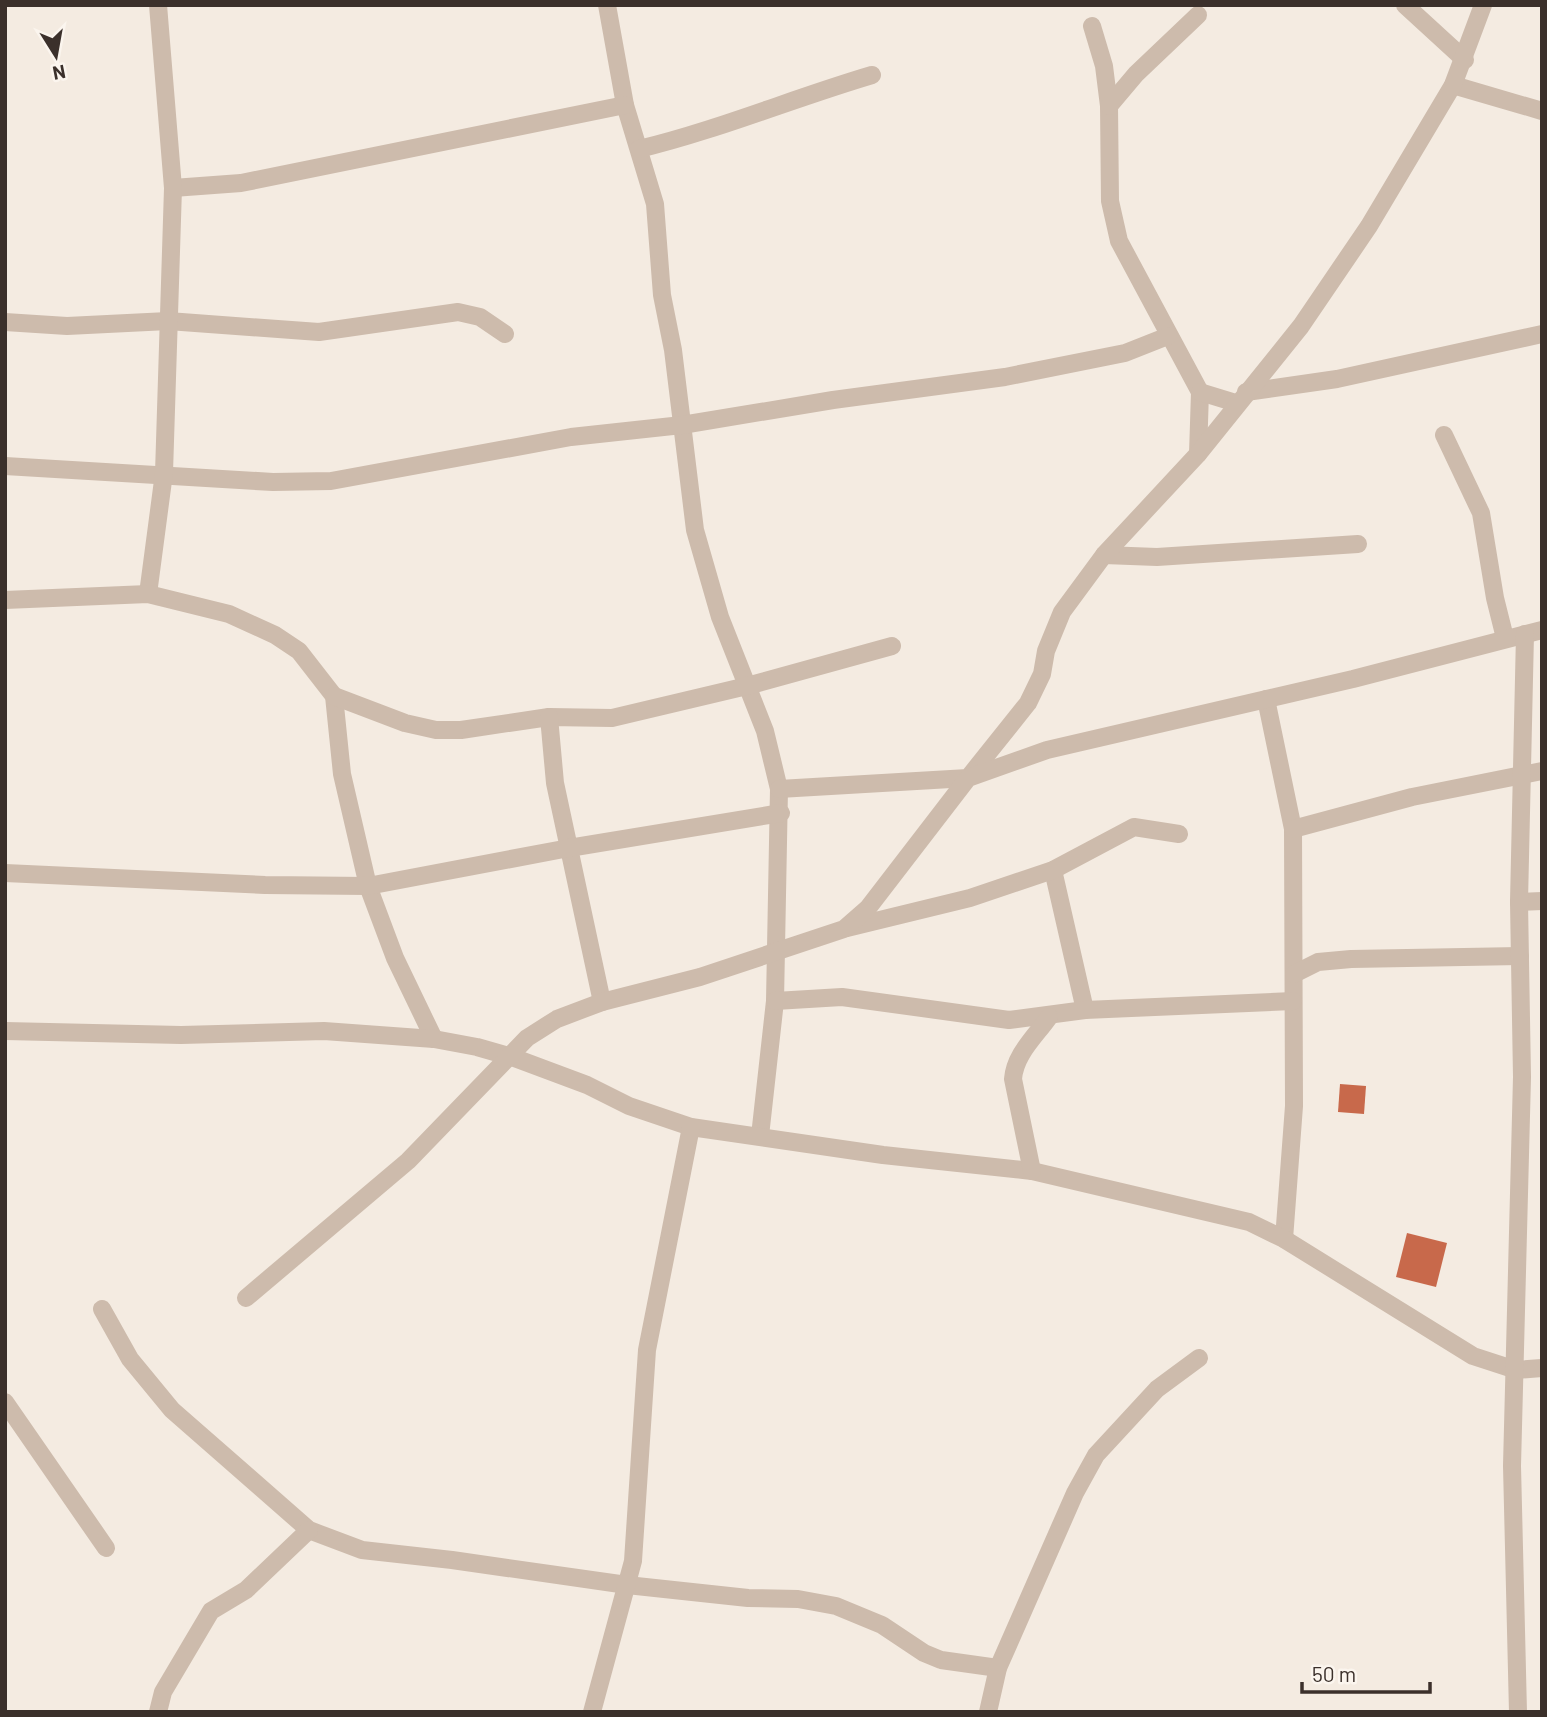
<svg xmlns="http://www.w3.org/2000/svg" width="1547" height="1717" font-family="Barlow,sans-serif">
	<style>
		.building { fill: #c8694b }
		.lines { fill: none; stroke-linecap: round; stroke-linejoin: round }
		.street { stroke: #cdbbac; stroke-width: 18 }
	</style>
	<rect width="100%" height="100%" fill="#f4ebe1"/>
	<!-- building -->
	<g class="building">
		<polygon points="1340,1084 1366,1086 1364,1114 1338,1112"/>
		<polygon points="1407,1233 1447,1243 1436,1287 1396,1277"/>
	</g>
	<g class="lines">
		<!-- street -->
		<g class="street">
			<polyline points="607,5 625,105 655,204 662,295 673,350 695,530 720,617 765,731 779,789 775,1001 760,1136"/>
			<polyline points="1405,5 1465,60"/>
			<polyline points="1092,26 1104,66 1109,106 1110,201 1119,241 1200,392 1198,454"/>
			<polyline points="1453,85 1542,111"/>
			<polyline points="1109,106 1136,74 1198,15"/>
			<path d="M 639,149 C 718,130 794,98 872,75"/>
			<polyline points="173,188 241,183 625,105"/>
			<polyline points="5,322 67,326 168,321 319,332 458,312 480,317 505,334"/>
			<polyline points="1200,392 1236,403"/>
			<polyline points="1246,392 1337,379 1542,334"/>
			<polyline points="1444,435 1481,513 1495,598 1505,638"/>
			<polyline points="5,466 273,482 331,481 571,437 682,425 833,400 1005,377 1125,353 1168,336"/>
			<polyline points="1104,555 1157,557 1358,544"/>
			<polyline points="148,594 164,473 173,188 158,5"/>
			<polyline points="5,600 148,594 229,614 275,635 299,651 334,696 342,774 368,886 395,958 434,1039"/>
			<polyline points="334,696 405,723 436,730 461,730 549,717 612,718 747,686 892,646"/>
			<polyline points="1266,699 1293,829 1294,1106 1284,1239"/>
			<polyline points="549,717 555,783 602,1002"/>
			<polyline points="779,789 968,778 1028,703 1042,674 1046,651 1062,612 1104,555 1198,454 1301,326 1369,226 1453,85 1483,5"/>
			<polyline points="1293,829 1412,797 1542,771"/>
			<polyline points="1053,870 1085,1010"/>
			<polyline points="5,873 265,885 368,886 569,848 781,813"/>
			<polyline points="1519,902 1542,901"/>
			<polyline points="847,928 970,898 1053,870 1134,827 1179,834"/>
			<polyline points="1294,974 1318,962 1351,959 1520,956"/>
			<polyline points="775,1001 842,997 1009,1020 1085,1010 1293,1001"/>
			<polyline points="5,1031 181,1035 324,1031 434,1039 477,1047 512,1057 587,1085 629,1106 691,1127 883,1155 1032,1171 1249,1222 1284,1239 1473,1356 1516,1370 1542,1368"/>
			<path d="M 1032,1171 L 1013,1079 C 1015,1054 1035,1037 1049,1017"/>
			<polyline points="246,1298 408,1161 527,1038 557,1019 602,1002 700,977 844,929 868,908 968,778 1047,750 1353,679 1542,630"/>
			<polyline points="102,1309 130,1359 172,1410 309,1530 362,1550 452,1560 627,1585 748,1598 798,1599 836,1606 882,1625 924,1653 941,1660 998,1668"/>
			<polyline points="5,1402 106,1548"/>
			<polyline points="158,1712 163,1692 211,1611 246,1590 309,1530"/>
			<polyline points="592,1712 633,1561 647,1350 691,1127"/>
			<polyline points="988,1712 998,1668 1075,1493 1096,1455 1157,1389 1199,1358"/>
			<polyline points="1518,1712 1512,1466 1522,1077 1519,902 1525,634"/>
		</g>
	</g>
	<!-- border -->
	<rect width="1547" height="1717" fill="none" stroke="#3b302b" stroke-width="14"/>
	<!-- north arrow -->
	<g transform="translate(56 56) rotate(169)" stroke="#fbf5ee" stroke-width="5" paint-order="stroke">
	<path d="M0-5L12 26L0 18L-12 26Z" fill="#3b302b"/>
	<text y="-10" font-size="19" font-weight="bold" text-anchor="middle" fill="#3b302b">N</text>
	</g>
	<!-- scale -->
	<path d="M1302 1682v10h128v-10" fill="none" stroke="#3b302b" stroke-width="3.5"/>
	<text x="1312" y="1682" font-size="21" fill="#3b302b" stroke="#fbf5ee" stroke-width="5" paint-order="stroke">50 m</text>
</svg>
